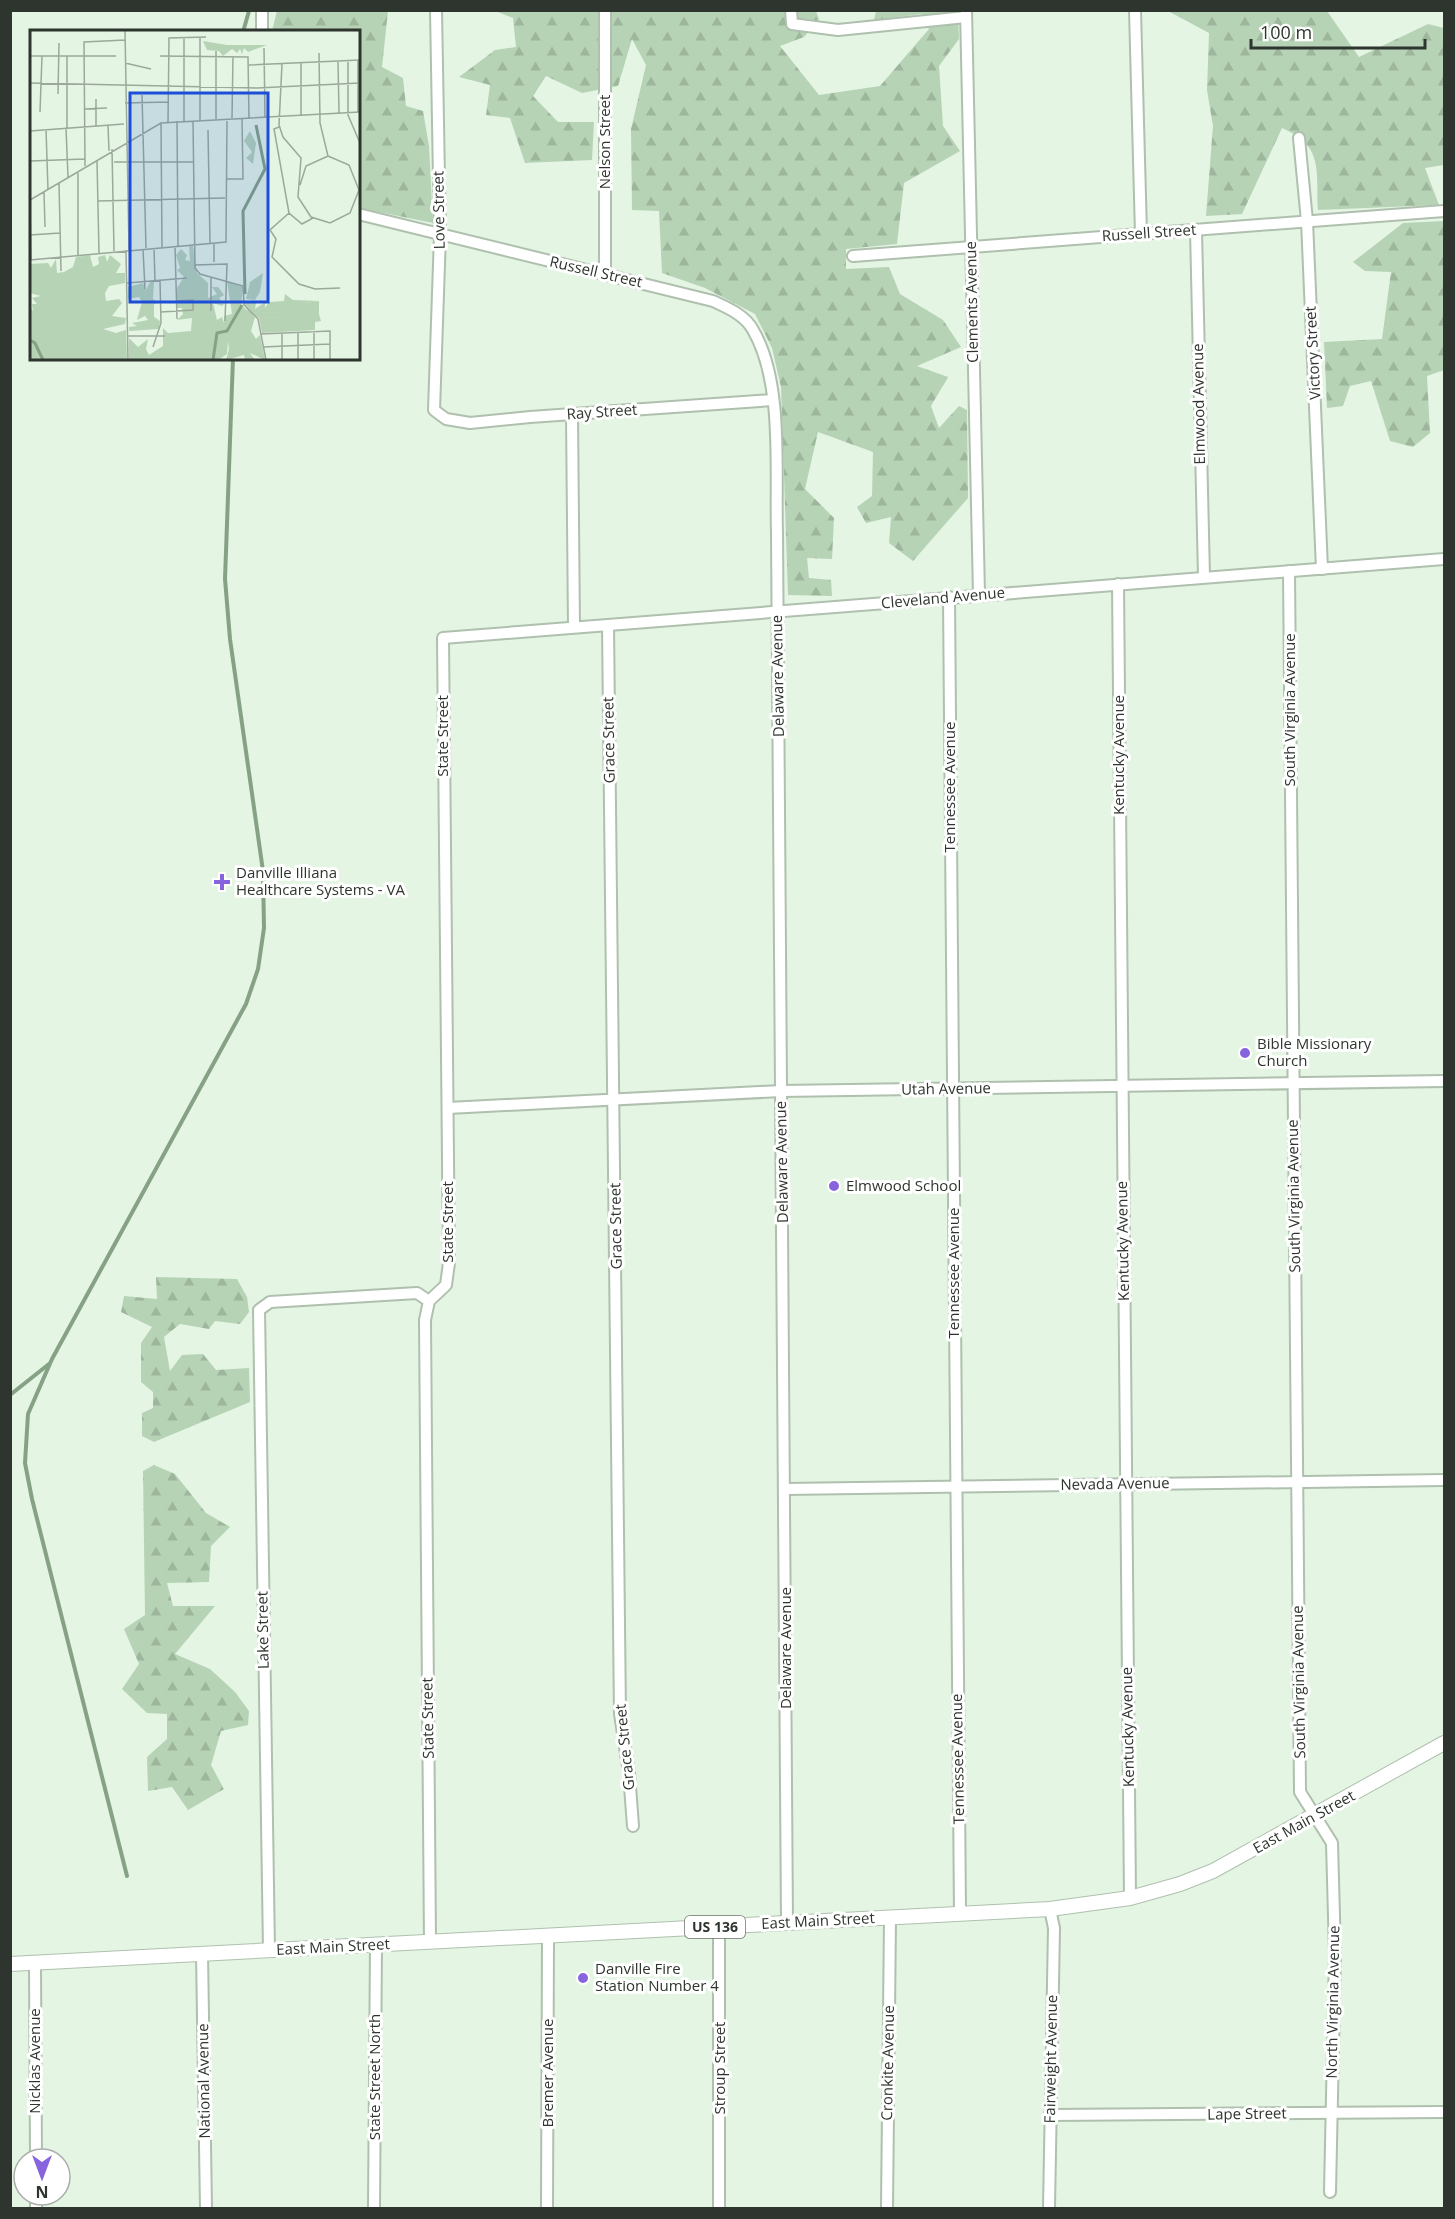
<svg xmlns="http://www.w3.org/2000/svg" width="1455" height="2219" font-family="'Open Sans',sans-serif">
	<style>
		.forest { fill: url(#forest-firs) }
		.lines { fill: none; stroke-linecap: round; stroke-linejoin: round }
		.stream { stroke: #86a285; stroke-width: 4 }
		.minor-casing { stroke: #afc0ae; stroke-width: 14 }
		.major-casing { stroke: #afc0ae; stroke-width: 16 }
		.minor { stroke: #fff; stroke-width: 10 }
		.major { stroke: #fff; stroke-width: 14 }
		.poi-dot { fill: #8863de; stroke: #fff; stroke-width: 2 }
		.labels { text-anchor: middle; stroke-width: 6; stroke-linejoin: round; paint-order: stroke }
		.shield { fill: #fff; stroke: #6d726d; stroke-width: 1.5 }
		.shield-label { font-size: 14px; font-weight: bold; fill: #2e352e }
		.street-label { font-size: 15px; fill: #2e352e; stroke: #fff }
		.poi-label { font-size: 15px; fill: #2e352e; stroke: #fff; text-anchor: start }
		.inset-river { fill: none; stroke: #86a285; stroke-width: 3 }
		.inset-road { fill: none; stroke: #9ba89b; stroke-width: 1.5 }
		.view { fill: #1d4ed8; fill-opacity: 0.15; stroke: #1d4ed8; stroke-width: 3 }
		.inset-edge { fill: none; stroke: #2e352e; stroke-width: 3 }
	</style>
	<defs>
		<pattern id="forest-firs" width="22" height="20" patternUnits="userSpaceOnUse" patternTransform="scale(1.5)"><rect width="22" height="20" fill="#b6d3b5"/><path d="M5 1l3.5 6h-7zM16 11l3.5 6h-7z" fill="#9db69c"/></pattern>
	</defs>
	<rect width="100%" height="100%" fill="#e4f5e3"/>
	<!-- forest -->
	<g class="forest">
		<polygon points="277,11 388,11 382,67 403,78 406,106 423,111 429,146 433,223 359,208 358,32 272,31"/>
		<polygon points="495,11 816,11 819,19 804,37 780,46 819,95 880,86 929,29 921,14 874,20 876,11 958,11 959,39 939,66 943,126 960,151 904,183 897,244 846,249 846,269 889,267 900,294 943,320 961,347 917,366 948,377 931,406 939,428 959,406 967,410 968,498 913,561 889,543 891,517 866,523 857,507 872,496 873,452 818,432 805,489 834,518 832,559 807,558 809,578 831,580 832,596 788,595 781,387 772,348 755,314 705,288 662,273 659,211 632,210 631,129 646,65 632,39 618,86 582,93 546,76 533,96 558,122 594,122 592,160 525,163 510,118 486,115 490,85 459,77 495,50 516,47 513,18"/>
		<path d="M 1168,11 L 1327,11 L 1359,57 L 1428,24 L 1444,28 L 1444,165 L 1425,168 L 1439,205 L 1318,210 C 1316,170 1324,146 1282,128 L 1242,214 L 1206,216 L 1213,126 L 1207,90 L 1209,33 Z"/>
		<polygon points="1444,221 1444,370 1427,376 1430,433 1413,447 1390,441 1371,381 1350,386 1343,406 1327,408 1324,342 1382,339 1391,272 1365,271 1353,262 1403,223"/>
		<polygon points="156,1277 237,1279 247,1297 249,1312 240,1324 215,1321 209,1329 180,1324 164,1337 170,1371 182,1355 203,1354 216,1370 249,1368 250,1402 154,1442 142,1436 142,1413 153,1408 153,1392 141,1382 141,1343 152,1327 121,1312 124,1296 157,1299"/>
		<polygon points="154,1465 175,1474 206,1513 230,1527 211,1546 209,1582 167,1583 173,1606 215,1606 175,1654 210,1669 235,1692 249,1711 248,1725 221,1731 211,1765 224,1789 188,1810 172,1787 148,1791 147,1757 167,1739 167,1714 147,1713 122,1689 139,1664 124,1629 145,1615 143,1471"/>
	</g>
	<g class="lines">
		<!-- stream -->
		<g class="stream">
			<polyline points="243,32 249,11"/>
			<polyline points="10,1395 49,1364"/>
			<polyline points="127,1876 32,1499 25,1463 28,1414 52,1359 246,1004 258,969 264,928 263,871 230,639 225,579 233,358"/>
		</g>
		<!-- minor casing -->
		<g class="minor-casing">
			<g id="minor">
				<polyline points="262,10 262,32"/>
				<polyline points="436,10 440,235 434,410 446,419 470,423 530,417 773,400"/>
				<polyline points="605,10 605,274"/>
				<polyline points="791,10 792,24 838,30 966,17"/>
				<polyline points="966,10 979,594"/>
				<polyline points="1135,10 1141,234"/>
				<polyline points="1299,138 1307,221 1322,569"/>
				<path d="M 358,214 L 713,301 C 728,308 745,315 753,330 C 784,383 775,472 777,533 L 787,1923"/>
				<polyline points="1196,230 1204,577"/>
				<polyline points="853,256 1444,211"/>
				<polyline points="572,414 574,627"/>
				<polyline points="1289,571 1300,1792 1332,1843 1335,1953 1330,2192"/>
				<polyline points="1118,584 1130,1898"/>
				<polyline points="949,597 960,1914"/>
				<polyline points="608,625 620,1714 629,1773 633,1826"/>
				<polyline points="448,1108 781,1091 1444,1081"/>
				<polyline points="785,1489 1444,1480"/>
				<polyline points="719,1927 719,2208"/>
				<polyline points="430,1942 425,1320 429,1301 446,1285 449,1263 443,638 1444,559"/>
				<polyline points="269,1950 259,1310 270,1302 417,1293 429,1301"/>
				<polyline points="202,1953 206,2208"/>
				<polyline points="35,1963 36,2159"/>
				<polyline points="1050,2115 1444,2112"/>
				<polyline points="36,2195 36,2208"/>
				<polyline points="374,2208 376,1945"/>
				<polyline points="547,2208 548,1937"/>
				<polyline points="887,2208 890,1918"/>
				<polyline points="1049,2208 1054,1928 1050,1909"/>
			</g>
		</g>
		<!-- major casing -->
		<g class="major-casing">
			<polyline id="major" points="10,1964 1050,1909 1130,1898 1180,1884 1213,1871 1444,1743"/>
		</g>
		<!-- minor -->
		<use href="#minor" class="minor"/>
		<!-- major -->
		<use href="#major" class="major"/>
	</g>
	<!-- markers -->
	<g class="poi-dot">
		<path d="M219 873h6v6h6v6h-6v6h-6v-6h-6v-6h6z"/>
		<circle cx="1245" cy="1053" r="6"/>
		<circle cx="834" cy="1186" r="6"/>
		<circle cx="583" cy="1978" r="6"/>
	</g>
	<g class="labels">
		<!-- shield labels -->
		<rect class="shield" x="685" y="1916" width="60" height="22" rx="4.5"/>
		<g class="shield-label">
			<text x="715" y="1932">US 136</text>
		</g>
		<!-- street labels -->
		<g class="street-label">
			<text transform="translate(605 142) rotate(-90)" y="5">Nelson Street</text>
			<text transform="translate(439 210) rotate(-91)" y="5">Love Street</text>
			<text transform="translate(1149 233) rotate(-4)" y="5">Russell Street</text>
			<text transform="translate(596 272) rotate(13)" y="5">Russell Street</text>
			<text transform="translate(972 302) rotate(-91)" y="5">Clements Avenue</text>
			<text transform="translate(1313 353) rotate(-93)" y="5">Victory Street</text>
			<text transform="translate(1199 404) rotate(-91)" y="5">Elmwood Avenue</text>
			<text transform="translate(602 412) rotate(-4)" y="5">Ray Street</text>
			<text transform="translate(943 598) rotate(-5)" y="5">Cleveland Avenue</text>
			<text transform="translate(778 676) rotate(-91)" y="5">Delaware Avenue</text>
			<text transform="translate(1290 710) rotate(-90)" y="5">South Virginia Avenue</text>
			<text transform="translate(443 736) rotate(-90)" y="5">State Street</text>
			<text transform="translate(609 740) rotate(-91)" y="5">Grace Street</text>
			<text transform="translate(1119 755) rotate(-90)" y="5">Kentucky Avenue</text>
			<text transform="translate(950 787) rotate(-90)" y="5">Tennessee Avenue</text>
			<text transform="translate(946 1089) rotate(-1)" y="5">Utah Avenue</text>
			<text transform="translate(782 1162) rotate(-91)" y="5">Delaware Avenue</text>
			<text transform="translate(1294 1196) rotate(-91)" y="5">South Virginia Avenue</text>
			<text transform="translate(448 1222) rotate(-90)" y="5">State Street</text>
			<text transform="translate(616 1226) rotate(-91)" y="5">Grace Street</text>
			<text transform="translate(1123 1241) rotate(-91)" y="5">Kentucky Avenue</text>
			<text transform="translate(954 1273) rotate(-90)" y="5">Tennessee Avenue</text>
			<text transform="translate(1115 1484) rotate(-1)" y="5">Nevada Avenue</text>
			<text transform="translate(263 1630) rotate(-91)" y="5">Lake Street</text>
			<text transform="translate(786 1648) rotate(-90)" y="5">Delaware Avenue</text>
			<text transform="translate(1299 1682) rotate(-91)" y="5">South Virginia Avenue</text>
			<text transform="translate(428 1718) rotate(-91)" y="5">State Street</text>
			<text transform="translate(1128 1727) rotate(-91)" y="5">Kentucky Avenue</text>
			<text transform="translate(625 1747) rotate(-96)" y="5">Grace Street</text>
			<text transform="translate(958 1759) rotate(-91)" y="5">Tennessee Avenue</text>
			<text transform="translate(1304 1822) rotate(-29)" y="5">East Main Street</text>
			<text transform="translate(818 1921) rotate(-3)" y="5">East Main Street</text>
			<text transform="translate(333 1947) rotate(-3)" y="5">East Main Street</text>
			<text transform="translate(1333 2002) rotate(-89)" y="5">North Virginia Avenue</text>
			<text transform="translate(1051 2059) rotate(-89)" y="5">Fairweight Avenue</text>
			<text transform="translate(35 2061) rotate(-90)" y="5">Nicklas Avenue</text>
			<text transform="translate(888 2063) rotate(-89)" y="5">Cronkite Avenue</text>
			<text transform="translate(720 2068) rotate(-90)" y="5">Stroup Street</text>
			<text transform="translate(548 2073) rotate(-90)" y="5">Bremer Avenue</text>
			<text transform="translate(375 2077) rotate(-90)" y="5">State Street North</text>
			<text transform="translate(204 2081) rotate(-91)" y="5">National Avenue</text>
			<text transform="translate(1247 2114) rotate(-1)" y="5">Lape Street</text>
		</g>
		<!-- poi labels -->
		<g class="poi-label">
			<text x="236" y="878">Danville Illiana<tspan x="236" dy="17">Healthcare Systems - VA</tspan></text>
			<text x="1257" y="1049">Bible Missionary<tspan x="1257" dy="17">Church</tspan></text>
			<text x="846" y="1191">Elmwood School</text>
			<text x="595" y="1974">Danville Fire<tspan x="595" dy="17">Station Number 4</tspan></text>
		</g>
	</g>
	<!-- overview -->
	<g transform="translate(30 30)">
		<rect width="330" height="330" fill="#e4f5e3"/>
		<path d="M 289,271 L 289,284 L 282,299 L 233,299 L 233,288 L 270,286 L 266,290 L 278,285 L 273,279 L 275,273 Z" fill="#b6d3b5"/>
		<path d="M 173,11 L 197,15 L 237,15 L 218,22 L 214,18 L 212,24 L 210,19 L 207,23 L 202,19 L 193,26 L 189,21 L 177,20 ZM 220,101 L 226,113 L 223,134 L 216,128 L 222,122 L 214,111 ZM 159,216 L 163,216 L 167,243 L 178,253 L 178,268 L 187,264 L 182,257 L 188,257 L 194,265 L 189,268 L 194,274 L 192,276 L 183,273 L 187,290 L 192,287 L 194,293 L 194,286 L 202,284 L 197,251 L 213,257 L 211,275 L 225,287 L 221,301 L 226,309 L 230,305 L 235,330 L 220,323 L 225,330 L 215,330 L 214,325 L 196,330 L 199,319 L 198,311 L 197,324 L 188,330 L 99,330 L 99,308 L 108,317 L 118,309 L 116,319 L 119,325 L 133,316 L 133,298 L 138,303 L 161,301 L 162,288 L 147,290 L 153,284 L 152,278 L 147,278 L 147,258 L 154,247 L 147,240 L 150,238 L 146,225 L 151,219 L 157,225 L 155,230 L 160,231 ZM 60,225 L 63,237 L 69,234 L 68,227 L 75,225 L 77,232 L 80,225 L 91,234 L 86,243 L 95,243 L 95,253 L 79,256 L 75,263 L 76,271 L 89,269 L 92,273 L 82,286 L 96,288 L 95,294 L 73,299 L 86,303 L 96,300 L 97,330 L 0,330 L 0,278 L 3,281 L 2,274 L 7,274 L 2,268 L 11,266 L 0,263 L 0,234 L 18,233 L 21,238 L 26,229 L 27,243 L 34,242 L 43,237 L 46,227 ZM 233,243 L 230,262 L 225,270 L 216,269 L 220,252 ZM 120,252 L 124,252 L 123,269 L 129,273 L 124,274 L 124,287 L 130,291 L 129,299 L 99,301 L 99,297 L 107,296 L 102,293 L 118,290 L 115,286 L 107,290 L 112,272 L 109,267 L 98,269 L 98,257 L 113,253 L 116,260 ZM 255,264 L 263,270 L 289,271 L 275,273 L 274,279 L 281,279 L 282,285 L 266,290 L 265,295 L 265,288 L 270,287 L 233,288 L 233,299 L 282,299 L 285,287 L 289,284 L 291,291 L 285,292 L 285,300 L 232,303 L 229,288 L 219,283 L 214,273 L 226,273 L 225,279 L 235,272 L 235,278 L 239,272 L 254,271 Z" fill="#b6d3b5"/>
		<path class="inset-river" d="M 215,264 L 213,181 L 235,139 L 226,95M 0,310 L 5,313 L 13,330M 183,330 L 187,303 L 197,301 L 212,275"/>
		<path class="inset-road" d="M 95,0 L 99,220M 234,18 L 235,87M 0,26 L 86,26M 130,26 L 218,27 L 219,88M 318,30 L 318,85 L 330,113M 328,30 L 328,82M 308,31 L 309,83M 95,33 L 121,39M 271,33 L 271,85M 252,34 L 249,95 L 253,107 L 271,128 L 268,167 L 281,187 L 300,193 L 320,183 L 329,160 L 319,135 L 298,126M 219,35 L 330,30M 0,53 L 227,58 L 330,53M 28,64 L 29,13M 112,65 L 116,218M 95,73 L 138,72M 54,79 L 77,78M 10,82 L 12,26M 202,88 L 203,26M 186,89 L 186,21M 170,90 L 170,8M 147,91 L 148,216M 154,91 L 154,8M 163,91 L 165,238 L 170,244 L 213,256 L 214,275 L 228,289 L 236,330M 138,92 L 139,8 L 176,7M 131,93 L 132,217M 78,95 L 79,121M 66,96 L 66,69M 249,97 L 244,99 L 259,183 L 272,194 L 283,188M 36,98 L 38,147M 37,98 L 37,26M 16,99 L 18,160M 178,100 L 180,213M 0,101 L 94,94M 82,119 L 84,221M 0,131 L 55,129M 67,131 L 69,223M 84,132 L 163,132M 55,136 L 54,12 L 95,10M 48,143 L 48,225M 197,149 L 213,149 L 212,89M 29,153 L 31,241M 270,155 L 276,136 L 298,126 L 290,93 L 289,23M 14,162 L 15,197M 0,170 L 131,93 L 330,82M 68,171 L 195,168M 0,173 L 1,230M 259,183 L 240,200 L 246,209 L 242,227 L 269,254 L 285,259 L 310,258M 0,205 L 30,203M 184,213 L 184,232M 145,216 L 147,289M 124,218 L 125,251M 113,219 L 115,259M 96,220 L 98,330M 0,230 L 196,212 L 197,89M 165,235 L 197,234 L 195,291M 181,247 L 181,281M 97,253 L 157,248M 131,282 L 163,280 L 163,270 L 146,271M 284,301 L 284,330M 268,302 L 268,330M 252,303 L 252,330M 231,304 L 300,301 L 300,330M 98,306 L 135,306M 123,317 L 131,293 L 130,250M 233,317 L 300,314"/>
		<path class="view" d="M 100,63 L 238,63 L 238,272 L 100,272 Z"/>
		<rect width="330" height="330" class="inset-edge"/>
	</g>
	<!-- border -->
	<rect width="1455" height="2219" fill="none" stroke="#2e352e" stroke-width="24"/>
	<!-- north arrow -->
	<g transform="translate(42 2177) rotate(180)"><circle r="28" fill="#ffffff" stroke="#abaeab" stroke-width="1.5"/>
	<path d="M0-4.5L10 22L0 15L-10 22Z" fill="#8863de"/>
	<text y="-9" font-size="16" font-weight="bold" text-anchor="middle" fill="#2e352e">N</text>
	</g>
	<!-- scale -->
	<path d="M1251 39v9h174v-9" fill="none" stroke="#2e352e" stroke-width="3"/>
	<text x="1260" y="39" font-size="18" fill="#2e352e" stroke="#ffffff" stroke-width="4.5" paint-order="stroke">100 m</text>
</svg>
